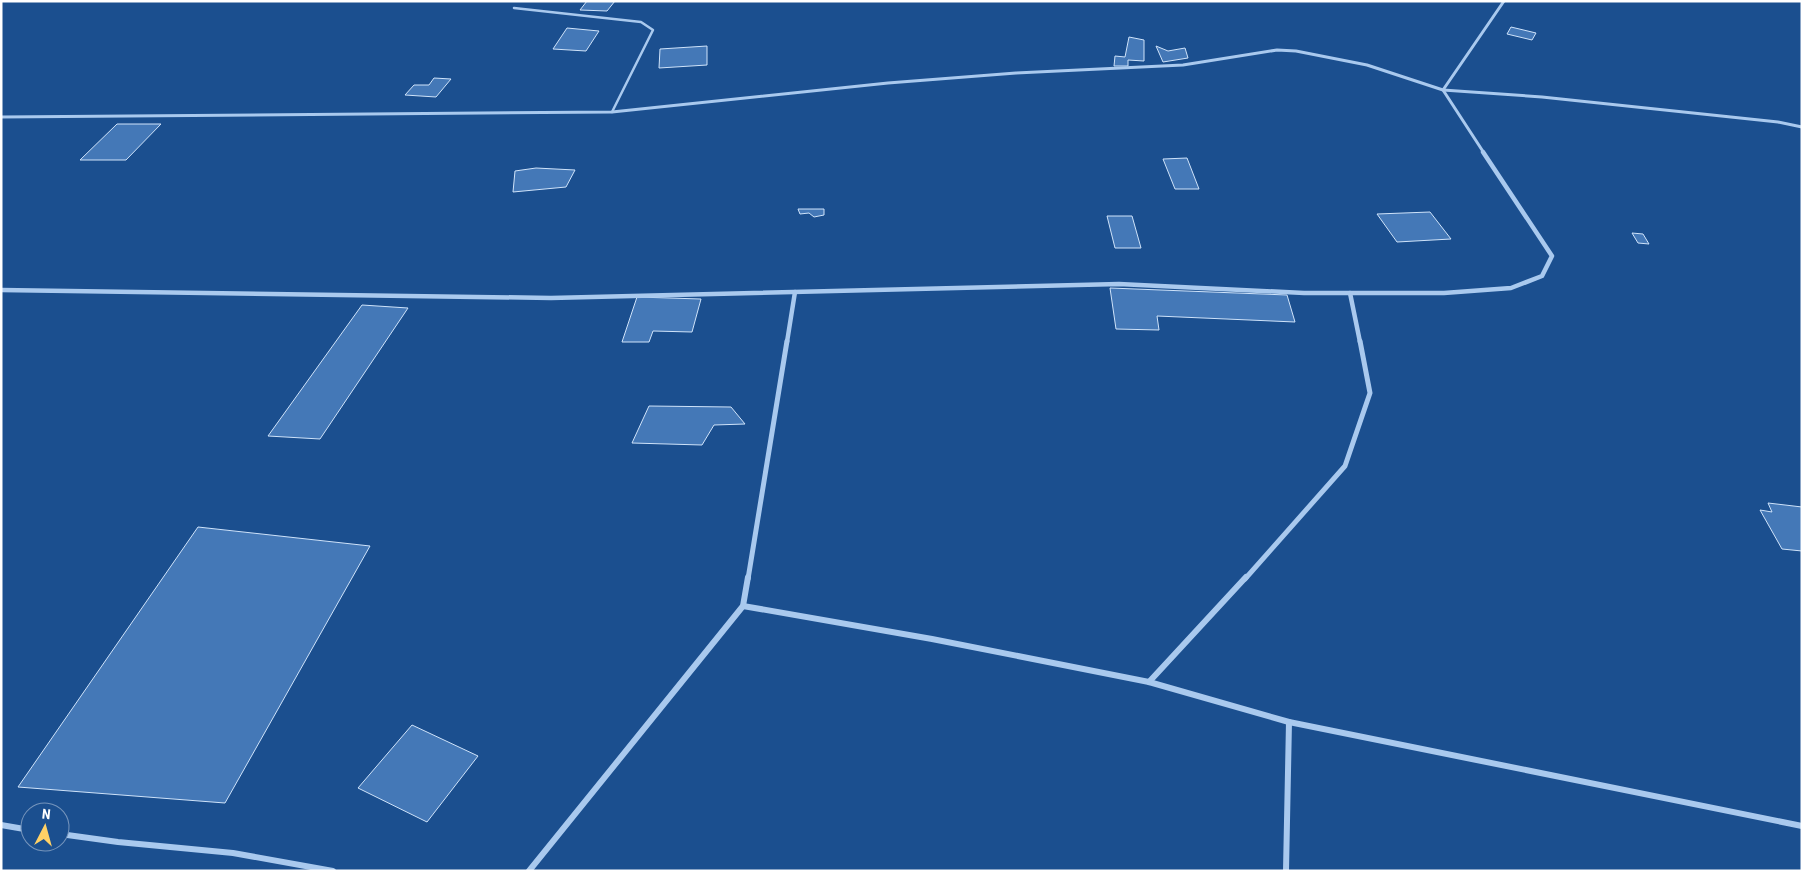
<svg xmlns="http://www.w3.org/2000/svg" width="1803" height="872" font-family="'Roboto Condensed',sans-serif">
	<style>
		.building { fill: #4478b7; stroke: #cfe3fa }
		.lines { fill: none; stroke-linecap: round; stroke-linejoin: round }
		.service { stroke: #a9c9ee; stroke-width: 2.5 }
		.minor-far3 { stroke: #a9c9ee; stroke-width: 3 }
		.minor-far2 { stroke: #a9c9ee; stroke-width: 4.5 }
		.minor-far1 { stroke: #a9c9ee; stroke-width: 5 }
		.minor { stroke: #a9c9ee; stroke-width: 6 }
	</style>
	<rect width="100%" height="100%" fill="#1b4f8f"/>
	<!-- building -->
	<g class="building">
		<polygon points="587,1 615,1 607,11 580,10"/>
		<polygon points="1511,27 1536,33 1532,40 1507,34"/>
		<polygon points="567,28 599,31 586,51 553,49"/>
		<polygon points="1129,37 1144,40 1144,61 1128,60 1128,66 1114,66 1115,56 1125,57"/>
		<polygon points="707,46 707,65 659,68 660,49"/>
		<polygon points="1156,46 1168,51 1185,48 1188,58 1163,62"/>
		<polygon points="434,78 451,79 436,97 405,95 414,85 429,85"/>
		<polygon points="117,124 161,124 126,160 80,160"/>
		<polygon points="1187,158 1199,189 1175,189 1163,159"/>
		<polygon points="536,168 575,170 566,187 513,192 515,171"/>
		<polygon points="798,209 824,209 824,215 814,217 809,213 800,214"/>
		<polygon points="1430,212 1451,239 1397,242 1377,214"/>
		<polygon points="1107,216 1132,216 1141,248 1115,248"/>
		<polygon points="1632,233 1643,234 1649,244 1638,243"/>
		<polygon points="1110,288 1287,295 1295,322 1157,316 1159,330 1116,329"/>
		<polygon points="637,297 701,299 692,332 653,331 649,342 622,342"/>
		<polygon points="362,305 408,308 320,439 268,436"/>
		<polygon points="649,406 731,407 745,424 714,425 702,445 632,443"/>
		<polygon points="1768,503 1802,507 1802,551 1782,549 1760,510 1772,512"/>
		<polygon points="198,527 370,546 225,803 18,787"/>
		<polygon points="412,725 478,756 427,822 358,788"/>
	</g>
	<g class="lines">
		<!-- service -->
		<polyline class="service" points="514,8 641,22 653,30 612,112"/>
		<!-- minor-far3 -->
		<g class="minor-far3">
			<polyline points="1,117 612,112 888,83 1016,73 1183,65 1277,50 1296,51 1367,65 1443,90 1542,97 1778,122 1802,127"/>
			<polyline points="1484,153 1443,90 1504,1"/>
		</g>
		<!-- minor-far2 -->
		<g class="minor-far2">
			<polyline points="1,290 551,298 1119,284 1304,293 1444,293 1511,288 1542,276 1552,256 1483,152"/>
			<polyline points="1350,293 1360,342"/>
			<polyline points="787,342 795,292"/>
		</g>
		<!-- minor-far1 -->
		<g class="minor-far1">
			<polyline points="748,579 787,341"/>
			<polyline points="1245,579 1345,466 1370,393 1360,341"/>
		</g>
		<!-- minor -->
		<g class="minor">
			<polyline points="743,606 932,639 1149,682 1289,722 1802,826"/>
			<polyline points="1149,682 1246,577"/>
			<polyline points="1,825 30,830"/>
			<polyline points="60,834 118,842 233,853 333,871"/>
			<polyline points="529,871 743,606 748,577"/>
			<polyline points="1286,871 1289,722"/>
		</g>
	</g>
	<!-- border -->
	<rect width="1803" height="872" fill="none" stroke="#ffffff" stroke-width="5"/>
	<!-- north arrow -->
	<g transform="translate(45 827) rotate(6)"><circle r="24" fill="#1b4f8f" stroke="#7695bc"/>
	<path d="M0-4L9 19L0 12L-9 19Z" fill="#ffd166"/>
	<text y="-8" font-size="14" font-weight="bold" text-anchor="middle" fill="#ffffff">N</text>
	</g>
</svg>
